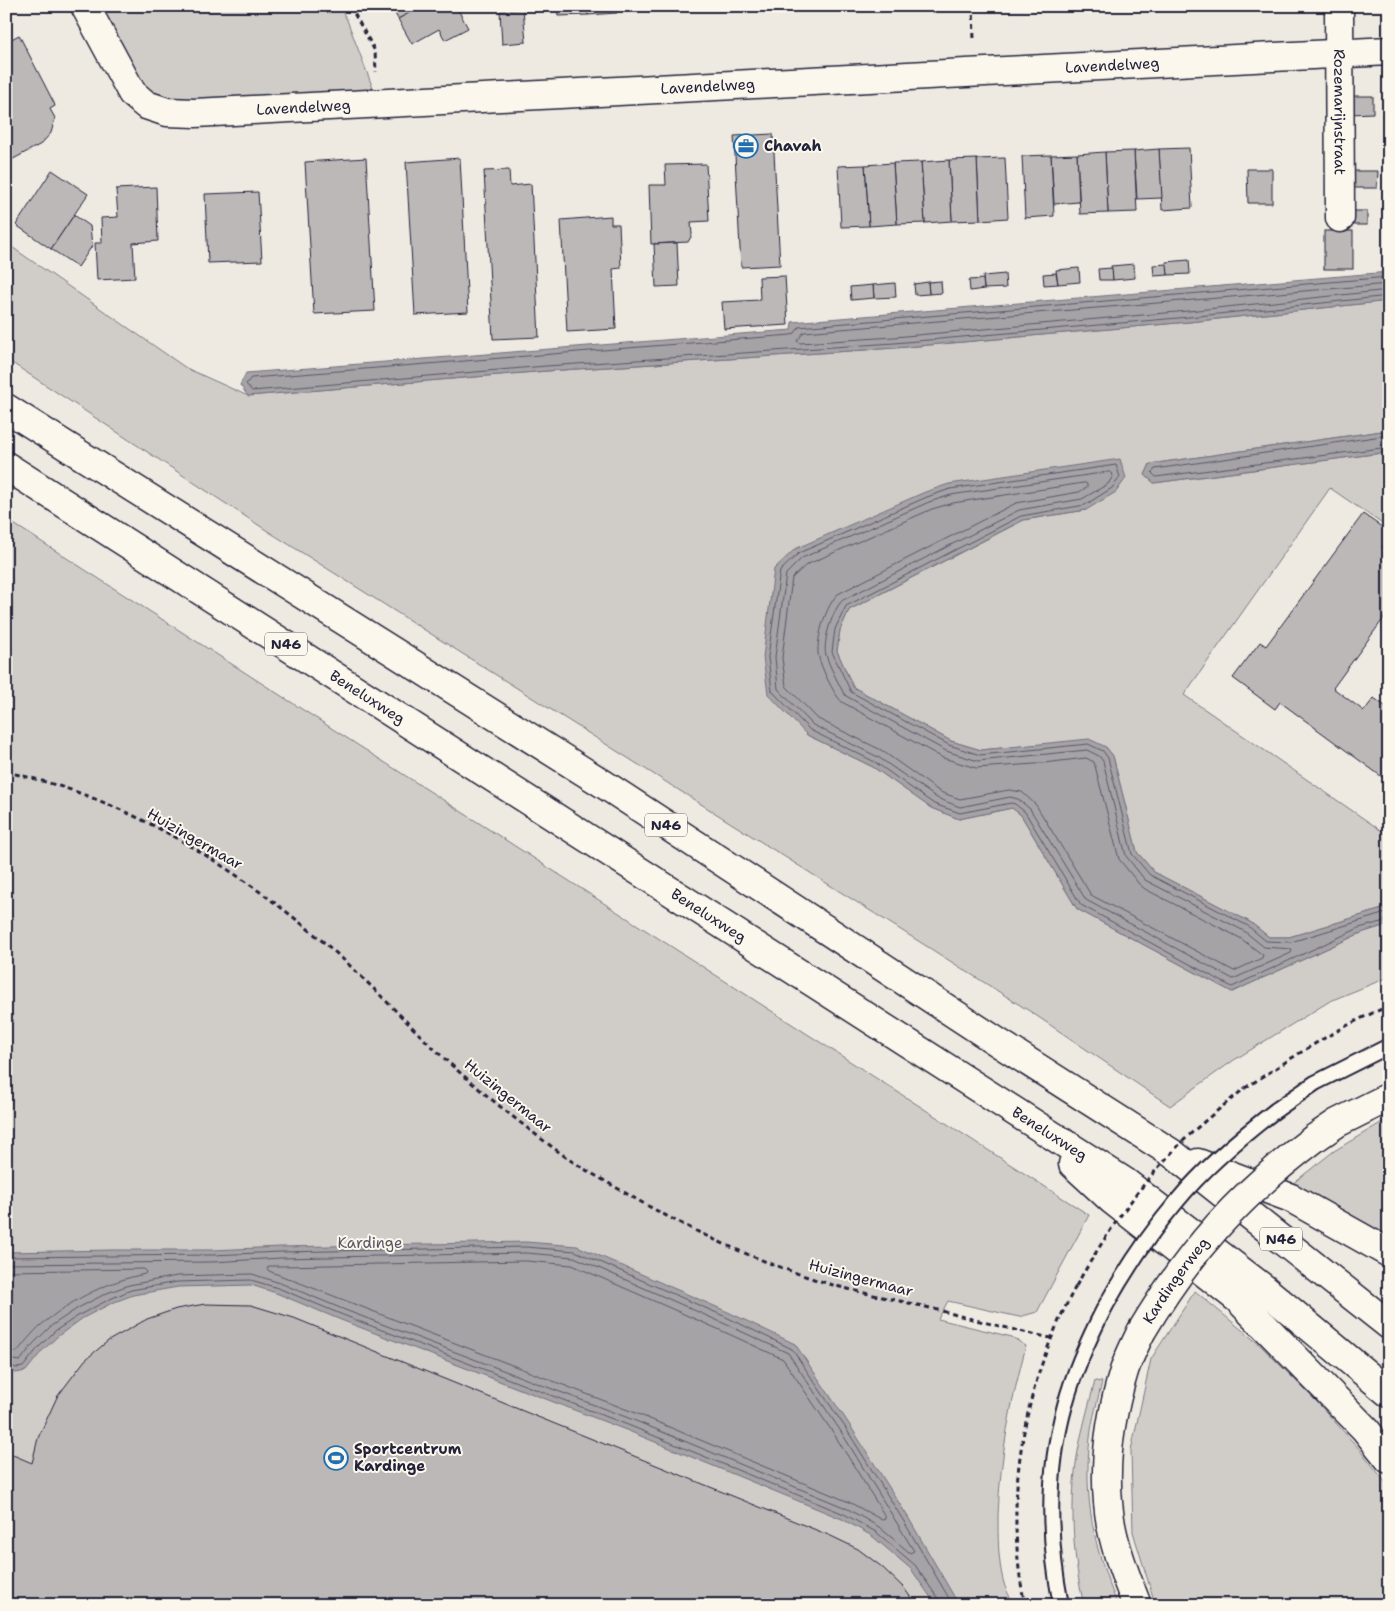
<svg xmlns="http://www.w3.org/2000/svg" width="1395" height="1611" font-family="'Shantell Sans',sans-serif">
	<style>
		.green { fill: #d0cdc9; stroke: #797882 }
		.water { fill: #a6a3a7; stroke: #716f7c }
		.lines { fill: none; stroke-linecap: round; stroke-linejoin: round }
		.shore { stroke: #575666; stroke-width: 1 }
		.building { fill: #bcb8b8; stroke: #22223b }
		.service-casing { stroke: #22223b; stroke-width: 18 }
		.minor-casing { stroke: #22223b; stroke-width: 31 }
		.tertiary-casing { stroke: #22223b; stroke-width: 31 }
		.trunk-casing { stroke: #22223b; stroke-width: 31 }
		.path { stroke: #22223b; stroke-width: 3; stroke-dasharray: 5 4; stroke-linecap: butt }
		.service { stroke: #fbf7ec; stroke-width: 14 }
		.minor { stroke: #fbf7ec; stroke-width: 28 }
		.tertiary { stroke: #fbf7ec; stroke-width: 28 }
		.trunk { stroke: #fbf7ec; stroke-width: 28 }
		.service-bridge-casing { stroke: #22223b; stroke-width: 18; stroke-linecap: butt }
		.tertiary-bridge-casing { stroke: #22223b; stroke-width: 31; stroke-linecap: butt }
		.path-bridge { stroke: #22223b; stroke-width: 3; stroke-dasharray: 5 4; stroke-linecap: butt }
		.service-bridge { stroke: #fbf7ec; stroke-width: 14 }
		.tertiary-bridge { stroke: #fbf7ec; stroke-width: 28 }
		.labels { text-anchor: middle; stroke-width: 4; stroke-linejoin: round; paint-order: stroke }
		.shield { fill: #fbf7ec; stroke: #636270; stroke-width: 1 }
		.shield-label { font-size: 14px; font-weight: bold; fill: #22223b }
		.street-label { font-size: 15px; fill: #22223b; stroke: #fbf7ec }
		.poi-label { font-size: 15px; font-weight: bold; fill: #22223b; stroke: #fbf7ec; text-anchor: start }
		.park-label { font-size: 15px; fill: #565566; stroke: #fbf7ec }
	</style>
	<rect width="100%" height="100%" fill="#eeeae2"/>
	<filter id="ink" filterUnits="userSpaceOnUse"><feTurbulence type="fractalNoise" baseFrequency=".02" numOctaves="2"/><feDisplacementMap in="SourceGraphic" scale="10" xChannelSelector="R" yChannelSelector="G"/><feConvolveMatrix kernelMatrix="1 2 1 2 8 2 1 2 1" color-interpolation-filters="sRGB"/></filter>
	<g filter="url(#ink)">
		<!-- green -->
		<g class="green">
			<polygon points="99,6 339,6 347,20 374,91 204,105 160,100 138,84"/>
			<polygon points="6,243 186,368 248,396 547,371 895,348 1189,322 1389,301 1389,430 1150,464 1145,475 1154,483 1389,452 1389,518 1384,525 1330,488 1184,695 1389,836 1389,907 1289,937 1269,937 1250,922 1154,872 1137,852 1113,756 1106,747 1034,745 981,750 951,741 853,687 837,651 840,630 849,610 1024,520 1086,510 795,549 807,735 873,767 931,808 959,819 1012,808 1021,815 1077,909 1232,992 1361,933 1389,924 1389,977 1330,1001 1234,1060 1170,1106 1031,1012 266,530 6,359"/>
			<path d="M 6,519 L 1089,1215 L 1037,1312 L 1019,1317 L 948,1301 L 938,1319 L 1012,1337 L 1026,1346 C 1011,1401 1000,1457 998,1515 C 998,1537 998,1559 1003,1580 C 1005,1589 1010,1597 1014,1605 L 6,1605 Z"/>
			<polygon points="1389,1118 1389,1241 1292,1184 1334,1151"/>
			<polygon points="1195,1291 1260,1345 1318,1403 1361,1451 1389,1487 1389,1605 1158,1605 1153,1597 1133,1532 1131,1450 1151,1359"/>
			<path d="M 1095,1381 L 1102,1382 C 1098,1400 1092,1419 1090,1438 C 1083,1497 1094,1551 1118,1605 L 1084,1605 C 1073,1560 1070,1509 1076,1463 C 1080,1436 1088,1408 1095,1381 Z"/>
		</g>
		<!-- water -->
		<g class="water">
			<polygon points="1389,272 1389,301 1189,322 895,348 547,371 248,396 240,385 246,373 791,330 792,322"/>
			<polygon points="1389,430 1389,452 1154,483 1145,475 1150,464"/>
			<polygon points="1120,459 1126,478 1116,492 1086,510 1023,520 849,610 840,630 837,651 853,687 951,741 981,750 1089,739 1106,747 1113,756 1137,852 1154,872 1250,922 1269,937 1289,937 1389,907 1389,924 1361,933 1232,992 1077,909 1021,815 1012,808 959,819 931,808 873,767 807,735 768,694 763,657 774,569 795,549 925,492 949,484"/>
			<polygon points="526,1242 577,1246 728,1312 795,1344 849,1424 908,1517 959,1605 936,1605 911,1569 872,1536 842,1519 626,1430 341,1320 276,1293 251,1285 178,1287 133,1295 112,1303 83,1318 58,1336 42,1351 26,1371 16,1373 6,1369 6,1252 112,1250 212,1250 281,1247"/>
		</g>
		<g class="lines">
			<!-- shore -->
			<g class="shore">
				<polyline points="1389,277 799,327 795,333 791,335 251,378 246,384 252,391 546,366 894,343 1189,317 1389,296"/>
				<polyline points="1389,284 804,332 797,341 800,343 894,337 1188,311 1389,290"/>
				<polyline points="1389,435 1155,469 1152,473 1156,477 1389,447"/>
				<path d="M 1110,472 L 1112,473 L 1113,476 L 1108,484 L 1082,499 L 1019,510 L 843,600 C 833,608 822,643 826,655 C 830,668 837,680 843,692 L 846,696 L 946,751 L 978,761 L 1087,750 L 1099,756 L 1103,761 L 1126,856 L 1145,880 L 1244,931 L 1264,947 L 1292,949 L 1291,953 L 1233,979 L 1086,900 L 1030,809 L 1018,799 L 1010,797 L 960,807 L 937,798 L 878,757 L 813,725 L 778,689 L 775,657 L 786,574 L 802,558 L 929,502 L 951,495 Z"/>
				<path d="M 1085,483 L 1087,484 L 1087,487 L 1079,492 L 1016,503 L 838,594 C 826,605 817,637 818,653 C 819,664 834,695 842,702 L 943,758 L 976,768 L 1035,764 L 1086,758 L 1094,762 L 1119,859 L 1139,884 L 1145,889 L 1240,938 L 1263,955 L 1262,958 L 1234,971 L 1091,895 L 1036,805 L 1022,792 L 1009,790 L 960,799 L 940,792 L 881,750 L 818,719 L 786,686 L 782,658 L 792,578 L 806,565 L 932,509 L 953,503 Z"/>
				<polyline points="1389,912 1291,942 1266,941 1248,926 1150,875 1132,854 1108,758 1103,751 1088,744 980,755 949,745 851,692 832,652 835,629 846,606 1021,516 1085,505 1112,488 1120,477 1116,465 950,489 927,497 799,553 780,571 768,657 772,691 810,730 875,762 934,804 960,813 1011,803 1015,804 1025,812 1081,905 1232,987 1359,928 1389,920"/>
				<polyline points="6,1257 212,1255 281,1252 526,1247 575,1251 726,1317 792,1349 845,1427 903,1520 953,1605"/>
				<polygon points="526,1261 572,1265 720,1330 783,1359 834,1434 885,1516 885,1519 882,1520 849,1502 633,1412 269,1271 267,1269 269,1266 282,1266"/>
				<polyline points="6,1264 212,1262 281,1258 526,1253 574,1257 723,1323 788,1353 840,1430 914,1551 910,1553 879,1527 846,1508 631,1419 345,1310 280,1283 252,1274 177,1276 129,1285 107,1293 78,1308 51,1326 33,1344 20,1361 6,1359"/>
				<path d="M 6,1271 L 144,1269 L 146,1271 L 145,1274 C 109,1281 75,1298 46,1321 C 35,1329 26,1341 17,1352 L 6,1351"/>
				<polyline points="6,1365 17,1368 23,1367 38,1348 55,1331 81,1314 110,1299 131,1290 177,1282 251,1280 278,1288 343,1315 628,1425 844,1514 876,1532 915,1565 939,1600 940,1605"/>
			</g>
		</g>
		<!-- building -->
		<g class="building">
			<polygon points="391,6 422,6 398,19"/>
			<polygon points="422,6 456,6 468,28 445,40 439,29 412,44 398,19"/>
			<polygon points="557,6 587,6 588,15 558,16"/>
			<polygon points="587,6 617,6 617,13 588,15"/>
			<polygon points="664,6 693,6 694,9 664,11"/>
			<polygon points="523,9 526,42 502,44 500,11"/>
			<polygon points="19,35 54,103 55,106 50,109 55,118 51,133 41,144 6,163 6,42"/>
			<polygon points="1350,96 1373,96 1373,113 1350,114"/>
			<polygon points="773,134 780,265 741,267 734,136"/>
			<polygon points="1189,148 1192,208 1162,210 1159,149"/>
			<polygon points="1159,149 1162,198 1137,199 1134,151"/>
			<polygon points="1134,151 1137,212 1108,213 1105,152"/>
			<polygon points="1105,152 1108,213 1080,214 1077,154"/>
			<polygon points="1077,154 1079,202 1054,204 1051,155"/>
			<polygon points="1051,155 1054,216 1025,218 1022,156"/>
			<polygon points="366,158 375,311 314,314 305,162"/>
			<polygon points="460,158 468,312 415,315 406,162"/>
			<polygon points="1005,158 1008,218 980,220 977,159"/>
			<polygon points="977,159 980,220 952,221 949,160"/>
			<polygon points="949,160 952,221 925,223 921,162"/>
			<polygon points="921,162 925,223 897,224 893,163"/>
			<polygon points="893,163 897,224 869,226 865,165"/>
			<polygon points="706,164 709,221 691,222 692,235 688,242 651,244 649,185 666,185 665,165"/>
			<polygon points="865,165 869,226 841,227 838,166"/>
			<polygon points="1247,169 1272,169 1272,203 1248,203"/>
			<polygon points="52,170 88,194 51,249 16,225"/>
			<polygon points="509,170 510,186 531,184 539,337 493,339 484,171"/>
			<polygon points="1350,171 1378,171 1377,188 1350,188"/>
			<polygon points="156,187 158,241 133,243 135,278 97,280 95,243 102,243 101,218 118,217 116,189"/>
			<polygon points="258,192 262,261 208,263 205,194"/>
			<rect x="1349" y="211" width="18" height="14"/>
			<polygon points="74,215 90,226 92,246 78,267 51,249"/>
			<polygon points="611,216 611,224 619,224 621,268 613,269 616,329 567,332 561,220"/>
			<rect x="1324" y="231" width="29" height="38"/>
			<polygon points="677,243 679,286 656,287 654,244"/>
			<polygon points="1189,260 1190,274 1168,275 1166,262"/>
			<polygon points="1134,264 1135,278 1113,280 1111,266"/>
			<polygon points="1167,264 1168,275 1154,276 1153,265"/>
			<polygon points="1079,268 1080,282 1058,284 1056,270"/>
			<polygon points="1112,268 1113,280 1099,280 1098,269"/>
			<polygon points="1056,273 1058,284 1044,285 1043,274"/>
			<polygon points="1005,274 1006,288 984,289 983,276"/>
			<polygon points="785,276 788,325 724,329 722,302 760,300 759,277"/>
			<polygon points="983,279 984,289 970,291 969,280"/>
			<polygon points="941,281 942,293 929,294 928,282"/>
			<polygon points="928,282 929,294 915,295 914,284"/>
			<polygon points="895,283 896,297 874,298 873,285"/>
			<polygon points="873,285 874,298 851,300 850,287"/>
			<polygon points="1363,514 1389,532 1389,538 1382,547 1389,552 1389,611 1333,688 1364,711 1374,698 1389,709 1389,782 1280,702 1275,709 1233,678 1260,642 1266,646"/>
			<polygon points="205,1304 251,1305 294,1318 831,1536 858,1549 882,1567 904,1588 916,1605 6,1605 6,1452 32,1463 38,1438 57,1397 85,1360 108,1341 147,1319 176,1309"/>
		</g>
		<g class="lines">
			<!-- service casing -->
			<g class="service-casing">
				<g id="service">
					<polyline points="1276,1110 1315,1083 1389,1046"/>
					<path d="M 1061,1605 C 1048,1539 1047,1470 1065,1405 C 1074,1371 1089,1338 1105,1307"/>
				</g>
			</g>
			<!-- minor casing -->
			<g class="minor-casing">
				<g id="minor">
					<path id="s1" d="M 85,6 L 132,93 L 146,105 L 167,112 L 195,113 L 1389,51"/>
					<path id="s2" d="M 1339,6 L 1340,218"/>
				</g>
			</g>
			<!-- tertiary casing -->
			<g class="tertiary-casing">
				<g id="tertiary">
					<polyline points="1315,1138 1337,1123 1389,1097"/>
					<path d="M 1137,1605 C 1127,1580 1116,1552 1111,1525 C 1102,1474 1109,1420 1124,1371 C 1128,1358 1135,1345 1141,1332"/>
				</g>
			</g>
			<!-- trunk casing -->
			<g class="trunk-casing">
				<g id="trunk">
					<polyline points="6,408 602,783 999,1043 1173,1154 1389,1325"/>
					<path id="s3" d="M 6,466 L 1125,1182 L 1262,1287 L 1389,1393"/>
					<polyline points="1198,1163 1291,1198 1389,1253"/>
					<polyline points="1073,1164 1112,1200 1238,1299 1365,1429 1389,1459"/>
				</g>
			</g>
			<!-- path -->
			<g class="path">
				<polyline points="350,6 375,51 376,72"/>
				<polyline points="973,6 974,41"/>
				<path d="M 6,772 C 122,796 230,863 320,939 C 365,977 404,1021 447,1061 C 486,1096 527,1129 570,1160 C 587,1171 605,1181 622,1191 C 688,1230 760,1263 833,1285 C 862,1293 892,1299 922,1306 C 965,1317 1008,1329 1051,1338"/>
				<path d="M 1245,1088 C 1292,1058 1337,1027 1389,1006"/>
				<path d="M 1025,1605 C 1002,1497 1024,1382 1076,1286"/>
			</g>
			<!-- service -->
			<use href="#service" class="service"/>
			<!-- minor -->
			<use href="#minor" class="minor"/>
			<!-- tertiary -->
			<use href="#tertiary" class="tertiary"/>
			<!-- trunk -->
			<use href="#trunk" class="trunk"/>
			<!-- service-bridge casing -->
			<g class="service-bridge-casing">
				<path id="service-bridge" d="M 1105,1307 C 1126,1269 1150,1233 1178,1200 C 1206,1166 1241,1137 1276,1110"/>
			</g>
			<!-- tertiary-bridge casing -->
			<g class="tertiary-bridge-casing">
				<g id="tertiary-bridge">
					<path id="s4" d="M 1141,1332 C 1189,1251 1239,1195 1315,1138"/>
				</g>
			</g>
			<!-- path-bridge -->
			<path class="path-bridge" d="M 1076,1286 C 1105,1235 1138,1187 1179,1145 C 1200,1124 1223,1106 1245,1088"/>
			<!-- service-bridge -->
			<use href="#service-bridge" class="service-bridge"/>
			<!-- tertiary-bridge -->
			<use href="#tertiary-bridge" class="tertiary-bridge"/>
		</g>
	</g>
	<!-- icons -->
	<defs>
		<g id="office-ring" transform="scale(1.25)"><circle r="9.5" fill="#fbf7ec" stroke="#1f6fb2" stroke-width="1.5"/><path d="M-6-3h4V-5.5h4V-3h4V5H-6ZM-1-4.5V-3h2v-1.5ZM-6 0V1H6V0Z" fill="#1f6fb2"/></g>
		<g id="stadium-ring" transform="scale(1.25)"><circle r="9.5" fill="#fbf7ec" stroke="#1f6fb2" stroke-width="1.5"/><path d="M0-5a6.5 5 0 1 0 0 10a6.5 5 0 1 0 0-10ZM-3.5-1.8h7v3.6h-7Z" fill="#1f6fb2"/></g>
	</defs>
	<g fill-rule="evenodd">
		<use href="#office-ring" x="746" y="146"/>
		<use href="#stadium-ring" x="336" y="1458"/>
	</g>
	<g class="labels">
		<!-- shield labels -->
		<g class="shield">
			<rect x="265" y="632.5" width="42" height="23" rx="4"/>
			<rect x="645" y="813.5" width="42" height="23" rx="4"/>
			<rect x="1260" y="1227.5" width="42" height="23" rx="4"/>
		</g>
		<g class="shield-label">
			<text x="286" y="649">N46</text>
			<text x="666" y="830">N46</text>
			<text x="1281" y="1244">N46</text>
		</g>
		<!-- street labels -->
		<g class="street-label">
			<text dy="5" stroke="none"><textPath href="#s1" startOffset="1086">Lavendelweg</textPath></text>
			<text dy="5" stroke="none"><textPath href="#s1" startOffset="681">Lavendelweg</textPath></text>
			<text dy="5" stroke="none"><textPath href="#s1" startOffset="276">Lavendelweg</textPath></text>
			<text dy="5" stroke="none"><textPath href="#s2" startOffset="106">Rozemarijnstraat</textPath></text>
			<text dy="5" stroke="none"><textPath href="#s3" startOffset="429">Beneluxweg</textPath></text>
			<text transform="translate(195 839) rotate(30)" y="5">Huizingermaar</text>
			<text dy="5" stroke="none"><textPath href="#s3" startOffset="834">Beneluxweg</textPath></text>
			<text transform="translate(508 1096) rotate(39)" y="5">Huizingermaar</text>
			<text dy="5" stroke="none"><textPath href="#s3" startOffset="1239">Beneluxweg</textPath></text>
			<text transform="translate(861 1278) rotate(15)" y="5">Huizingermaar</text>
			<text dy="5" stroke="none"><textPath href="#s4" startOffset="62">Kardingerweg</textPath></text>
		</g>
		<!-- poi labels -->
		<g class="poi-label">
			<text x="764" y="151">Chavah</text>
			<text x="354" y="1454">Sportcentrum<tspan x="354" dy="17">Kardinge</tspan></text>
		</g>
		<!-- park labels -->
		<g class="park-label">
			<text x="370" y="1248">Kardinge</text>
		</g>
	</g>
	<!-- margin -->
	<rect width="1395" height="1611" fill="none" stroke="#fbf7ec" stroke-width="25"/>
	<rect x="12" y="12" width="1370" height="1586" fill="none" stroke="#22223b" stroke-width="2" filter="url(#ink)"/>
</svg>
